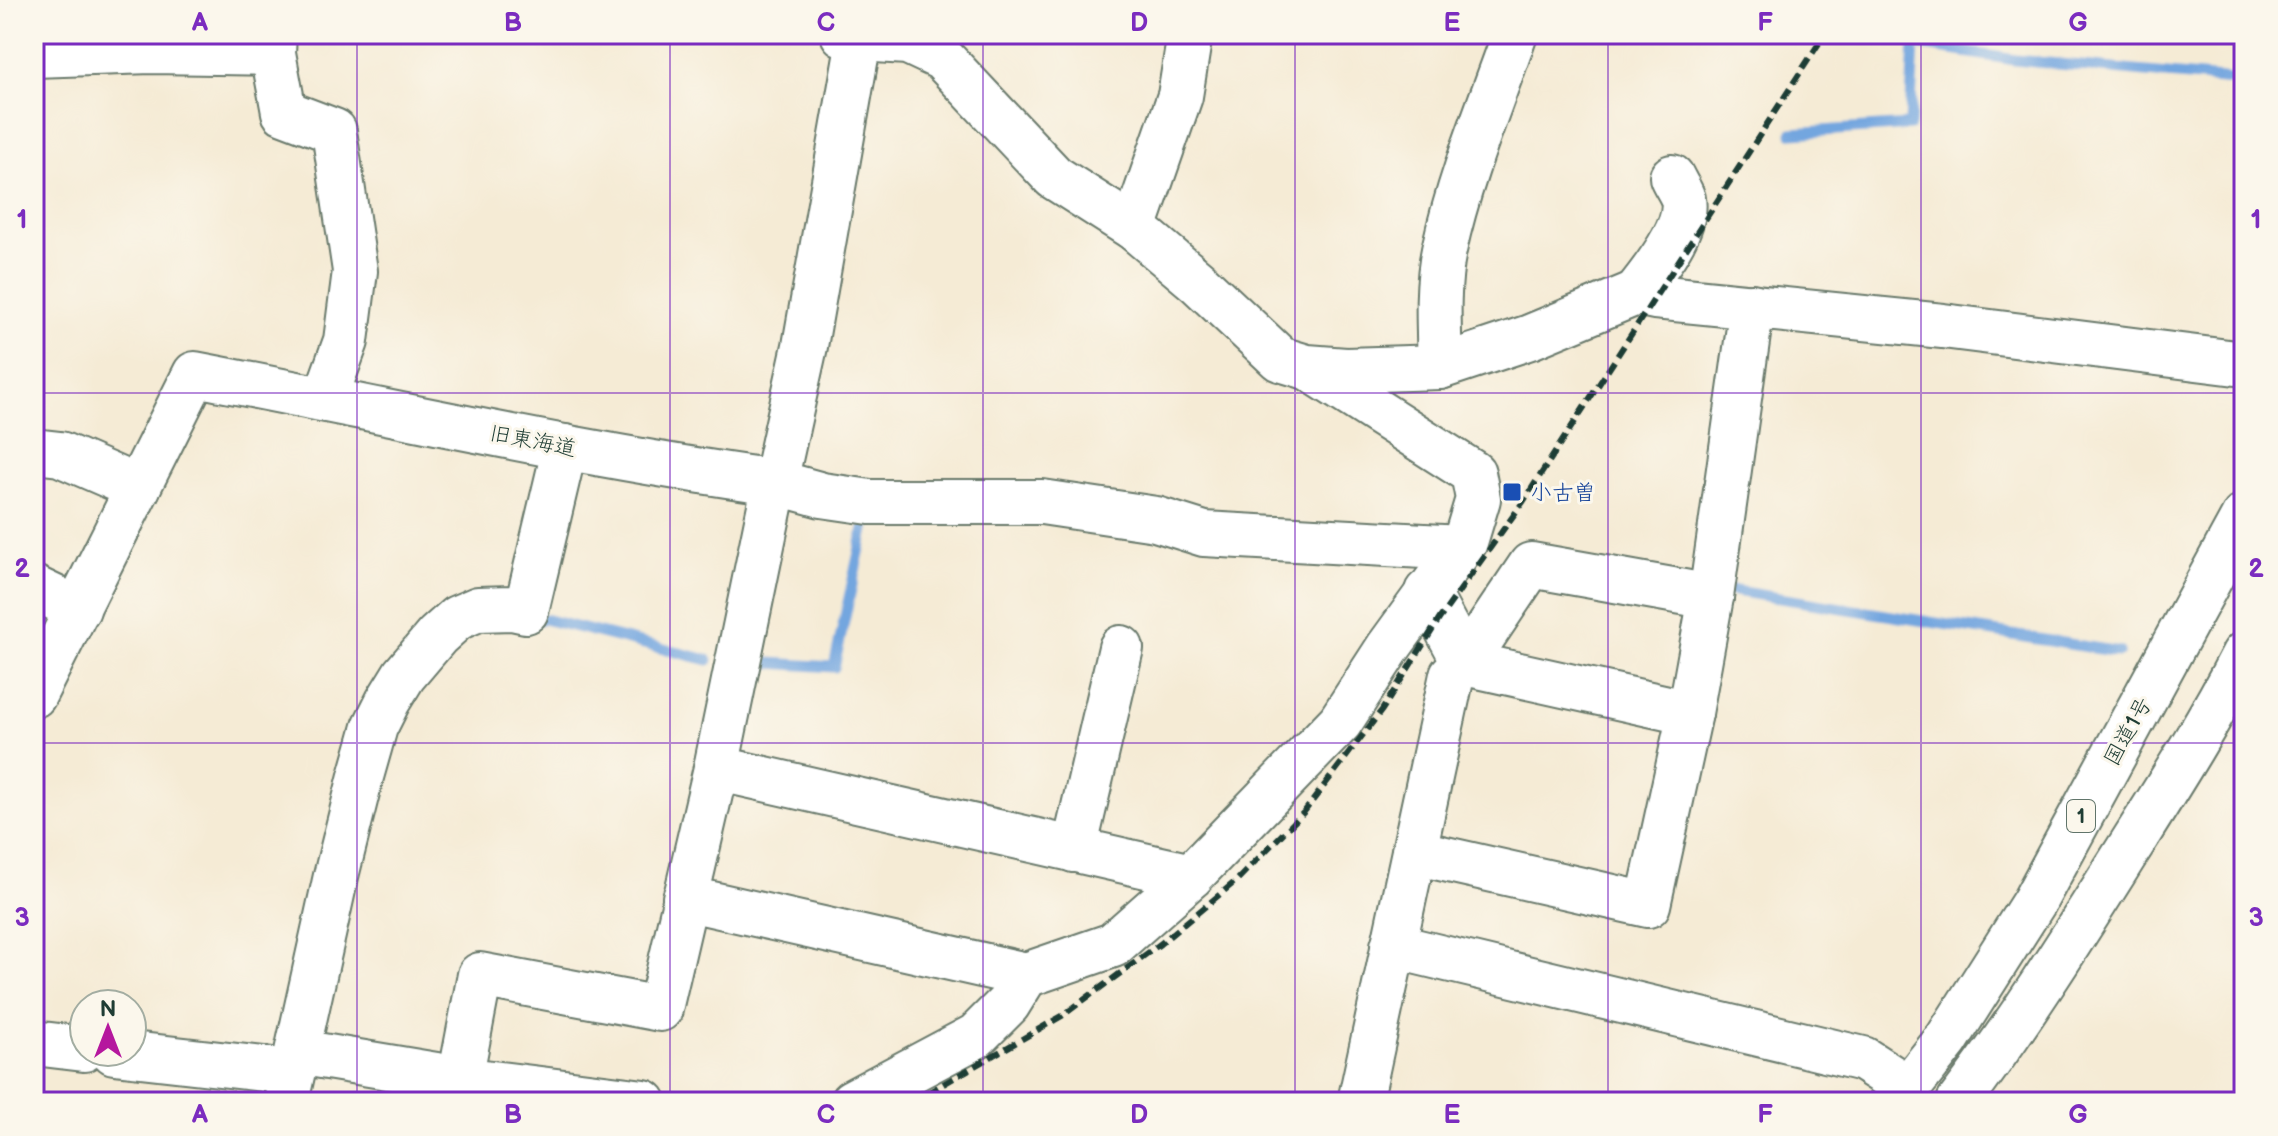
<svg xmlns="http://www.w3.org/2000/svg" width="2278" height="1136" font-family="'Balsamiq Sans','Klee One',sans-serif">
	<style>
		.lines { fill: none; stroke-linecap: round; stroke-linejoin: round }
		.stream { stroke: #73a6df; stroke-width: 11 }
		.minor-casing { stroke: #6a7a6c; stroke-width: 48 }
		.highway-casing { stroke: #6a7a6c; stroke-width: 48 }
		.minor { stroke: #fff; stroke-width: 44 }
		.highway { stroke: #fff; stroke-width: 44 }
		.rail { stroke: #1f3d34; stroke-width: 6; stroke-dasharray: 12 6; stroke-linecap: butt }
		.grid { fill: none; stroke: #7b2cbf; stroke-width: 2; stroke-opacity: 0.55 }
		.transit-dot { fill: #1a4fb4; stroke: #fbf7ec; stroke-width: 3 }
		.labels { text-anchor: middle; stroke-width: 6; stroke-linejoin: round; paint-order: stroke }
		.shield { fill: #fbf7ec; stroke: #61756b; stroke-width: 2 }
		.shield-label { font-size: 20px; font-weight: bold; fill: #1f3d34 }
		.street-label { font-size: 22px; fill: #1f3d34; stroke: #fbf7ec }
		.transit-label { font-size: 22px; fill: #164399; stroke: #fbf7ec; text-anchor: start }
		.neatline { fill: none; stroke: #7b2cbf; stroke-width: 3 }
		.grid-label { font-size: 26px; text-anchor: middle; font-weight: bold; fill: #7b2cbf }
	</style>
	<rect width="100%" height="100%" fill="#fbf7ec"/>
	<filter id="ink" filterUnits="userSpaceOnUse"><feTurbulence type="fractalNoise" baseFrequency=".0125" numOctaves="2"/><feDisplacementMap in="SourceGraphic" scale="16" xChannelSelector="R" yChannelSelector="G"/><feConvolveMatrix kernelMatrix="1 2 1 2 8 2 1 2 1" color-interpolation-filters="sRGB"/></filter>
	<filter id="wash" filterUnits="userSpaceOnUse"><feTurbulence type="fractalNoise" baseFrequency=".006" numOctaves="4" result="noise"/><feDisplacementMap in="SourceGraphic" scale="32" xChannelSelector="R" yChannelSelector="G"/><feGaussianBlur stdDeviation="1.8" result="paint"/><feColorMatrix in="noise" values="0 0 0 0 0 0 0 0 0 0 0 0 0 0 0 0 0 1.4 0 .05"/><feComposite in="paint" operator="in"/></filter>
	<g filter="url(#wash)">
		<rect width="100%" height="100%" fill="#f5ebd5"/>
		<g class="lines">
			<!-- stream -->
			<g class="stream">
				<polyline points="1792,133 1910,125 1914,44 2015,60 2244,81"/>
				<polyline points="1729,590 2119,652"/>
				<polyline points="533,621 544,619 708,660"/>
				<polyline points="768,663 834,667 868,511"/>
			</g>
		</g>
	</g>
	<g filter="url(#ink)">
		<g class="lines">
			<!-- minor casing -->
			<g class="minor-casing">
				<g id="minor">
					<polyline points="274,34 273,53 284,112 334,131 355,271 346,341 325,399"/>
					<polyline points="843,34 859,39 908,42 942,58 1054,177 1134,228 1198,282 1280,359 1307,367 1346,370 1440,367 1530,337 1636,293 1655,297 1943,326 2244,364"/>
					<polyline points="34,55 151,51 273,53"/>
					<polyline points="1134,228 1180,96 1190,34"/>
					<path d="M 1636,293 C 1653,271 1689,228 1683,199 C 1681,192 1675,184 1672,177"/>
					<path d="M 1440,367 C 1439,329 1436,287 1444,250 C 1460,176 1490,105 1515,34"/>
					<polyline points="34,451 60,454 138,488"/>
					<polyline points="34,588 78,609"/>
					<polyline points="1427,592 1465,663 1531,565 1711,597"/>
					<path d="M 34,695 L 195,374 C 388,411 581,455 775,482 L 805,346 L 860,34"/>
					<polyline points="716,768 1191,876"/>
					<polyline points="1074,850 1121,648"/>
					<polyline points="1414,852 1648,905 1690,713 1711,597 1752,306"/>
					<polyline points="685,898 1026,975"/>
					<polyline points="1393,946 1863,1059 1908,1088"/>
					<polyline points="34,1043 84,1049"/>
					<polyline points="114,1052 291,1072"/>
					<polyline points="298,1052 460,1079 644,1102"/>
					<polyline points="460,1079 480,975 660,1009 716,768 775,482 822,495 870,502 1042,502 1156,519 1204,534 1461,548"/>
					<polyline points="286,1102 336,876 360,780 375,727 388,701 404,675 437,636 457,618 478,609 512,608 526,611 565,447"/>
					<polyline points="852,1102 976,1036 1008,1004 1026,975 1113,945 1191,876 1340,722 1388,648 1465,542 1478,499 1473,473 1309,368"/>
					<polyline points="1360,1102 1452,675 1465,663 1690,713"/>
				</g>
			</g>
			<!-- highway casing -->
			<g class="highway-casing">
				<g id="highway">
					<polyline points="1897,1102 1947,1039 2034,902 2244,516"/>
					<path d="M 1959,1102 C 2017,1026 2068,945 2119,864 C 2163,794 2207,726 2244,654"/>
				</g>
			</g>
			<!-- minor -->
			<use href="#minor" class="minor"/>
			<!-- highway -->
			<use href="#highway" class="highway"/>
			<!-- rail -->
			<polyline class="rail" points="912,1102 1062,1016 1160,944 1236,881 1304,812 1382,710 1440,618 1523,502 1825,34"/>
		</g>
	</g>
	<!-- grid -->
	<path class="grid" d="M 357,34 L 357,1102M 670,34 L 670,1102M 983,34 L 983,1102M 1295,34 L 1295,1102M 1608,34 L 1608,1102M 1921,34 L 1921,1102M 34,393 L 2244,393M 34,743 L 2244,743"/>
	<!-- markers -->
	<rect class="transit-dot" x="1502" y="482" width="20" height="20" rx="4"/>
	<g class="labels">
		<!-- shield labels -->
		<rect class="shield" x="2067" y="800" width="28" height="32" rx="6"/>
		<g class="shield-label">
			<text x="2081" y="823">1</text>
		</g>
		<!-- street labels -->
		<g class="street-label">
			<text transform="translate(533 440) rotate(11)" y="8">旧東海道</text>
			<text transform="translate(2127 731) rotate(-61)" y="8">国道1号</text>
		</g>
		<!-- transit labels -->
		<g class="transit-label">
			<text x="1530" y="500">小古曽</text>
		</g>
	</g>
	<!-- margin -->
	<rect width="2278" height="1136" fill="none" stroke="#fbf7ec" stroke-width="88"/>
	<!-- north arrow -->
	<g transform="translate(108 1028)"><circle r="38" fill="#fbf7ec" stroke="#a3ada2" stroke-width="2"/>
	<path d="M0-6L14 30L0 20L-14 30Z" fill="#b5179e"/>
	<text y="-12" font-size="22" font-weight="bold" text-anchor="middle" fill="#1f3d34">N</text>
	</g>
	<rect x="44" y="44" width="2190" height="1048" class="neatline"/>
	<g class="grid-label">
		<text x="200" y="31">A</text>
		<text x="513" y="31">B</text>
		<text x="826" y="31">C</text>
		<text x="1139" y="31">D</text>
		<text x="1452" y="31">E</text>
		<text x="1765" y="31">F</text>
		<text x="2078" y="31">G</text>
		<text x="22" y="228">1</text>
		<text x="2256" y="228">1</text>
		<text x="22" y="577">2</text>
		<text x="2256" y="577">2</text>
		<text x="22" y="926">3</text>
		<text x="2256" y="926">3</text>
		<text x="200" y="1123">A</text>
		<text x="513" y="1123">B</text>
		<text x="826" y="1123">C</text>
		<text x="1139" y="1123">D</text>
		<text x="1452" y="1123">E</text>
		<text x="1765" y="1123">F</text>
		<text x="2078" y="1123">G</text>
	</g>
</svg>
